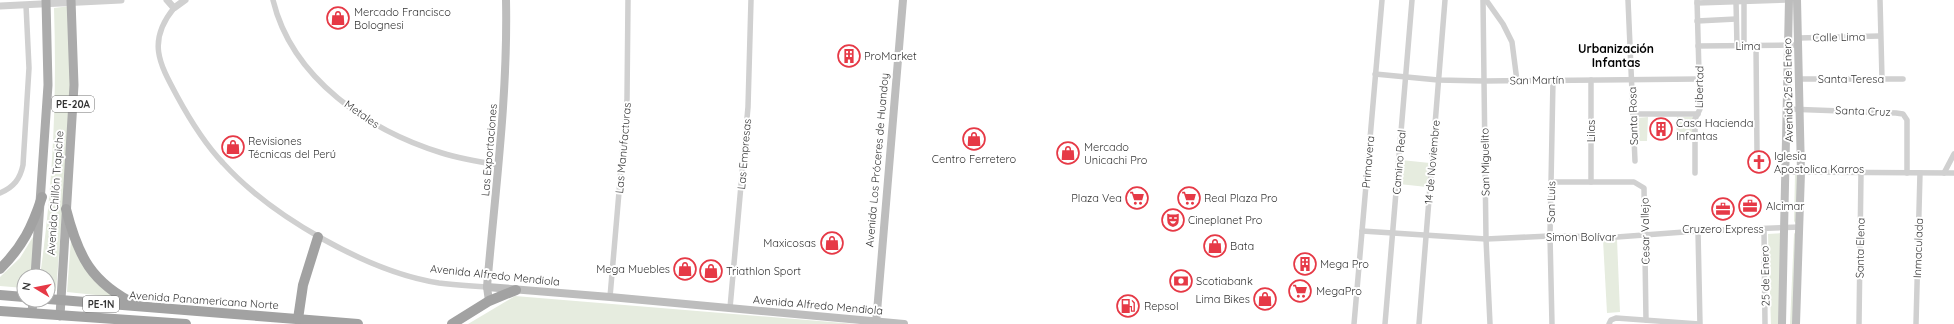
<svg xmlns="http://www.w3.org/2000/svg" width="1954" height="324" font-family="Quicksand,sans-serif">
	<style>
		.green { fill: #e6ecdf }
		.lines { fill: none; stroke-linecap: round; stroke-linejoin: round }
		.minor { stroke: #d0d0d0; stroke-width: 5.5 }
		.tertiary { stroke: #d0d0d0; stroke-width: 7 }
		.secondary { stroke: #bdbdbd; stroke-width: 8 }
		.primary { stroke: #ababab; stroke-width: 9 }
		.trunk { stroke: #a2a2a2; stroke-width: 10 }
		.labels { text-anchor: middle; stroke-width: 4; stroke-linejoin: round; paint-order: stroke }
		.shield { fill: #fff; stroke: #707070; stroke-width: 1 }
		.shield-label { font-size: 10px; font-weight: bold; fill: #333 }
		.poi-label { font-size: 11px; fill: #333; stroke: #fff; text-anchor: start }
		.street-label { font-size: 11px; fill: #333; stroke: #fff }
		.neighbourhood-label { font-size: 12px; font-weight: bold; fill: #000; stroke: #fff }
	</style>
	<rect width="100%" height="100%" fill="#fff"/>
	<!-- green -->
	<g class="green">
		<path d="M 70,6 L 71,104 L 56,291 L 48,290 L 48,276 L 40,276 C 53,185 57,100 54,8 Z"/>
		<polygon points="1648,117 1647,141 1637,141 1637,118"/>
		<polygon points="1677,117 1694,117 1693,140 1676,141"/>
		<polygon points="1401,160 1430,163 1427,187 1399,184"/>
		<polygon points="1795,174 1798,174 1796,224 1794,221"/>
		<polygon points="1796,231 1794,324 1790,324 1794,234"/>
		<polygon points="36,232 31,276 24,276 24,288 0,286 0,277 20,258"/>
		<polygon points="1783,233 1780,324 1771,324 1768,234"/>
		<polygon points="71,239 115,297 67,292"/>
		<polygon points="1617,239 1620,312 1607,313 1603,240"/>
		<polygon points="515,296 855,324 468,324"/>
	</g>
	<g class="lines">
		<!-- minor -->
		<g class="minor">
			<path d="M 273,0 C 292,79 370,131 442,153 C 461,159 480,162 499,165"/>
			<polyline points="1483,0 1486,239 1490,324"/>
			<polyline points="1486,0 1503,24 1512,42 1517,81"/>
			<polyline points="1628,0 1635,161"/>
			<polyline points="1880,0 1882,79"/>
			<polyline points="1736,1 1737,46"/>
			<polyline points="1697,3 1786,0"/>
			<path d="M 174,8 C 147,41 159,63 177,96 C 190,120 204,143 223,163 C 271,216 368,272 439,283 C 455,285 471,286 487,287"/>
			<polyline points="1697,21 1736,19"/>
			<polyline points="1798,38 1880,36"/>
			<polyline points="1698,46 1798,45"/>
			<polyline points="1744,46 1744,1"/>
			<polyline points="1756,46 1757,152"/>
			<polyline points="1375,74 1438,80 1484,81 1699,79"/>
			<polyline points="1798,79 1903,79"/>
			<polyline points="1787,109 1896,113 1903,114 1907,120 1907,173"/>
			<polyline points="1634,114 1698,114"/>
			<polyline points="1785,172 1954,173"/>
			<polyline points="1695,173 1695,119 1700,109 1697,0"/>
			<polyline points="1944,173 1954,154"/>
			<polyline points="1551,182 1634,182 1644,188 1646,320"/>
			<polyline points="1591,182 1591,80"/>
			<path d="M 0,193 C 14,187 20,179 23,165 L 29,68 L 26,5"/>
			<polyline points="1764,229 1765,324"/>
			<polyline points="1362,231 1486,239 1550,236 1617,237 1698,231 1800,227"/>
			<polyline points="1698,231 1700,324"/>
			<polyline points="610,297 627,99 628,0"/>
			<polyline points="730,308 748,107 751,0"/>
			<polyline points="1354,324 1382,0"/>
			<polyline points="1385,324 1412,0"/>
			<polyline points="1419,324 1445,0"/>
			<polyline points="1552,324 1550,236 1553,80"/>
			<polyline points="1609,324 1611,320 1616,318 1699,324"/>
			<polyline points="1859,324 1861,173"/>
			<polyline points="1916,324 1920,173"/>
		</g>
		<!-- tertiary -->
		<g class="tertiary">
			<polyline points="167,0 174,8 185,0"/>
			<polyline points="0,6 121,0"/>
		</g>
		<!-- secondary -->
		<g class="secondary">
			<polyline points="487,287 610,297 904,324"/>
			<path d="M 489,301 L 487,287 C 495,192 508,96 506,0"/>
			<polyline points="876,324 903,0"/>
			<polyline points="1782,324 1789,0"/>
			<polyline points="1796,324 1801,172 1797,0"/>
		</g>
		<!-- primary -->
		<g class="primary">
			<polyline points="35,276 48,85 46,0"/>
			<polyline points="32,313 33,300"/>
			<polyline points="60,316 74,85 71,0"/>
		</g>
		<!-- trunk -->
		<g class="trunk">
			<path d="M 66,209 C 78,256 91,283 137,305"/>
			<path d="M 0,269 C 23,246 32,227 42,197"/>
			<polyline points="0,295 24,297"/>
			<polyline points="48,299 358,324"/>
			<polyline points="0,311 186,324"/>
			<polyline points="298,319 303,285 318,237"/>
			<polyline points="452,324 489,301 516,290"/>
		</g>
	</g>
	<!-- icons -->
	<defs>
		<g id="shop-ring" transform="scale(1.15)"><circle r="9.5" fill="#fff" stroke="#e63946" stroke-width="1.5"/><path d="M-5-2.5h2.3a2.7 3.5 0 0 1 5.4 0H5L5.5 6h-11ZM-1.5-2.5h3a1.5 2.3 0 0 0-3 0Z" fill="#e63946"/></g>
		<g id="building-ring" transform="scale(1.15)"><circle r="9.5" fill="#fff" stroke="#e63946" stroke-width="1.5"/><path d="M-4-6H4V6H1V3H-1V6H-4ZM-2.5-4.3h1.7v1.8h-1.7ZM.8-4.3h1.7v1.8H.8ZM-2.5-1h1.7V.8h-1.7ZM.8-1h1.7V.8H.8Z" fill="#e63946"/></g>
		<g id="church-ring" transform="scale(1.15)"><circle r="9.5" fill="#fff" stroke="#e63946" stroke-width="1.5"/><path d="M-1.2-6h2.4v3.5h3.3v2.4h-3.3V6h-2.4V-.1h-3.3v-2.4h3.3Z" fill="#e63946"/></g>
		<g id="supermarket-ring" transform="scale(1.15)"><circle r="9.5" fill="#fff" stroke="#e63946" stroke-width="1.5"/><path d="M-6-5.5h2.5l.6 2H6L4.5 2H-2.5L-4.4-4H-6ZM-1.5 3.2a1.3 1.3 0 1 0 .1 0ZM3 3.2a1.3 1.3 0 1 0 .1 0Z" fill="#e63946"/></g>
		<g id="office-ring" transform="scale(1.15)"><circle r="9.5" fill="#fff" stroke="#e63946" stroke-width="1.5"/><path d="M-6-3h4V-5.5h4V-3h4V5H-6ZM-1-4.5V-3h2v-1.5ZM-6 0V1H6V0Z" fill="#e63946"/></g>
		<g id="theatre-ring" transform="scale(1.15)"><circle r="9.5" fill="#fff" stroke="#e63946" stroke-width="1.5"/><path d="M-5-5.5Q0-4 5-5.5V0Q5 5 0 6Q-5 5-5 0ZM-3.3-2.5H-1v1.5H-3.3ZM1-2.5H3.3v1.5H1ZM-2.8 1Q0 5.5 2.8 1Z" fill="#e63946"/></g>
		<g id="bank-ring" transform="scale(1.15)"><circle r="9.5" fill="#fff" stroke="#e63946" stroke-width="1.5"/><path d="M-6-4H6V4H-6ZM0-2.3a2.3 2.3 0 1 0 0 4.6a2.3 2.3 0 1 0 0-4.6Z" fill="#e63946"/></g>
		<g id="fuel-ring" transform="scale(1.15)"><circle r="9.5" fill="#fff" stroke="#e63946" stroke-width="1.5"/><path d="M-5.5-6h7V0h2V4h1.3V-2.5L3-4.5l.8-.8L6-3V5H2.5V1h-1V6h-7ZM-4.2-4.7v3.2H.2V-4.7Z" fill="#e63946"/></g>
	</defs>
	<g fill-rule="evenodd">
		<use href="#shop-ring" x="338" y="18"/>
		<use href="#building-ring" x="849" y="56"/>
		<use href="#building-ring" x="1661" y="129"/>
		<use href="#shop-ring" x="974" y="139"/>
		<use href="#shop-ring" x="233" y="147"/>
		<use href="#shop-ring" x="1068" y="153"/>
		<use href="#church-ring" x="1759" y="162"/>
		<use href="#supermarket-ring" x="1137" y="198"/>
		<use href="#supermarket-ring" x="1189" y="198"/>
		<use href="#office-ring" x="1750" y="206"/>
		<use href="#office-ring" x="1723" y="209"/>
		<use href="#theatre-ring" x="1173" y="220"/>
		<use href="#shop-ring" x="832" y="243"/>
		<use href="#shop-ring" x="1215" y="246"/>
		<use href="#building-ring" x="1305" y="264"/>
		<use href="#shop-ring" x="685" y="269"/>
		<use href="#shop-ring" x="711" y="271"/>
		<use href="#bank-ring" x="1181" y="281"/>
		<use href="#supermarket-ring" x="1300" y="291"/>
		<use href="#shop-ring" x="1265" y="299"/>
		<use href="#fuel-ring" x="1128" y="306"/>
	</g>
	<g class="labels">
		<!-- shield labels -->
		<g class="shield">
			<rect x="52" y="96" width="42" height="16" rx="3"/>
			<rect x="83" y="296" width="36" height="16" rx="3"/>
		</g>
		<g class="shield-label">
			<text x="73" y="108">PE-20A</text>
			<text x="101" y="308">PE-1N</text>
		</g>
		<!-- poi labels -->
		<g class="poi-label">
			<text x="354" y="16">Mercado Francisco<tspan x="354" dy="13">Bolognesi</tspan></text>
			<text x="864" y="60">ProMarket</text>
			<text x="1676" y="127">Casa Hacienda<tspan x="1676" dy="13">Infantas</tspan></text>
			<text x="248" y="145">Revisiones<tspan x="248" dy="13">Técnicas del Perú</tspan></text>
			<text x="1084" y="151">Mercado<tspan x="1084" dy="13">Unicachi Pro</tspan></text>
			<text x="1774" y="160">Iglesia<tspan x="1774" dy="13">Apostolica Karros</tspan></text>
			<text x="974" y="163" text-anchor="middle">Centro Ferretero</text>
			<text x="1122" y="202" text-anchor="end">Plaza Vea</text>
			<text x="1204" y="202">Real Plaza Pro</text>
			<text x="1766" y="210">Alcimar</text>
			<text x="1188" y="224">Cineplanet Pro</text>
			<text x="1723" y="233" text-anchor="middle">Cruzero Express</text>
			<text x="816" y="247" text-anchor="end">Maxicosas</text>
			<text x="1230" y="250">Bata</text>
			<text x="1320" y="268">Mega Pro</text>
			<text x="670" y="273" text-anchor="end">Mega Muebles</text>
			<text x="726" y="275">Triathlon Sport</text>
			<text x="1196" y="285">Scotiabank</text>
			<text x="1316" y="295">MegaPro</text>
			<text x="1250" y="303" text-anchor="end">Lima Bikes</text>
			<text x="1144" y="310">Repsol</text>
		</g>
		<!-- street labels -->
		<g class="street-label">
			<text transform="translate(1839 37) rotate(-1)" y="4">Calle Lima</text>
			<text x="1748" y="50">Lima</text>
			<text x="1851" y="83">Santa Teresa</text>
			<text transform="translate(1537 80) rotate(-1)" y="4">San Martín</text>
			<text transform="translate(1699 87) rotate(-89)" y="4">Libertad</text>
			<text transform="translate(1788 90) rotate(-91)" y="4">Avenida 25 de Enero</text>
			<text transform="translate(1863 111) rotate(2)" y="4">Santa Cruz</text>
			<text transform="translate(362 114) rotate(35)" y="4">Metales</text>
			<text transform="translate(1633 116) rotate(-92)" y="4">Santa Rosa</text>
			<text transform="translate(1591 131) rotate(-90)" y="4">Lilas</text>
			<text transform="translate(623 148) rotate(-85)" y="4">Las Manufacturas</text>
			<text transform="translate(489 150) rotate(-85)" y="4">Las Exportaciones</text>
			<text transform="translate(744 154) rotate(-85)" y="4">Las Empresas</text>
			<text transform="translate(877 160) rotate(-85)" y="4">Avenida Los Próceres de Huandoy</text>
			<text transform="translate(1368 162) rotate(-85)" y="4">Primavera</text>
			<text transform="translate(1399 162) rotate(-85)" y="4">Camino Real</text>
			<text transform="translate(1432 162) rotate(-85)" y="4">14 de Noviembre</text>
			<text transform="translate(1485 162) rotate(-91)" y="4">San Miguelito</text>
			<text transform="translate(55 193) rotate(-86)" y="4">Avenida Chillón Trapiche</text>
			<text transform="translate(1551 202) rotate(-89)" y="4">San Luis</text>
			<text transform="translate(1645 231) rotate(-91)" y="4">Cesar Vallejo</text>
			<text x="1581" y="241">Simon Bolívar</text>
			<text transform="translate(1860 248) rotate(-89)" y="4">Santa Elena</text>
			<text transform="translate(1918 248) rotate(-88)" y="4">Inmaculada</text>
			<text transform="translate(495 275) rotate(6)" y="4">Avenida Alfredo Mendiola</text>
			<text transform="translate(1765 276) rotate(-91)" y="4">25 de Enero</text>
			<text transform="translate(204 300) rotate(4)" y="4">Avenida Panamericana Norte</text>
			<text transform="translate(818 305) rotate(5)" y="4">Avenida Alfredo Mendiola</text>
		</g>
		<!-- neighbourhood labels -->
		<g class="neighbourhood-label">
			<text x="1616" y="53">Urbanización<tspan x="1616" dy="14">Infantas</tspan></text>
		</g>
	</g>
	<!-- north arrow -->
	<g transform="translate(36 288) rotate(280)"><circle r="19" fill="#ffffff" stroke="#adadad"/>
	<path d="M0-3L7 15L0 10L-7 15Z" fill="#e63946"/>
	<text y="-6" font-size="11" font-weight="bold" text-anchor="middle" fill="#333333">N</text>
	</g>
</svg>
